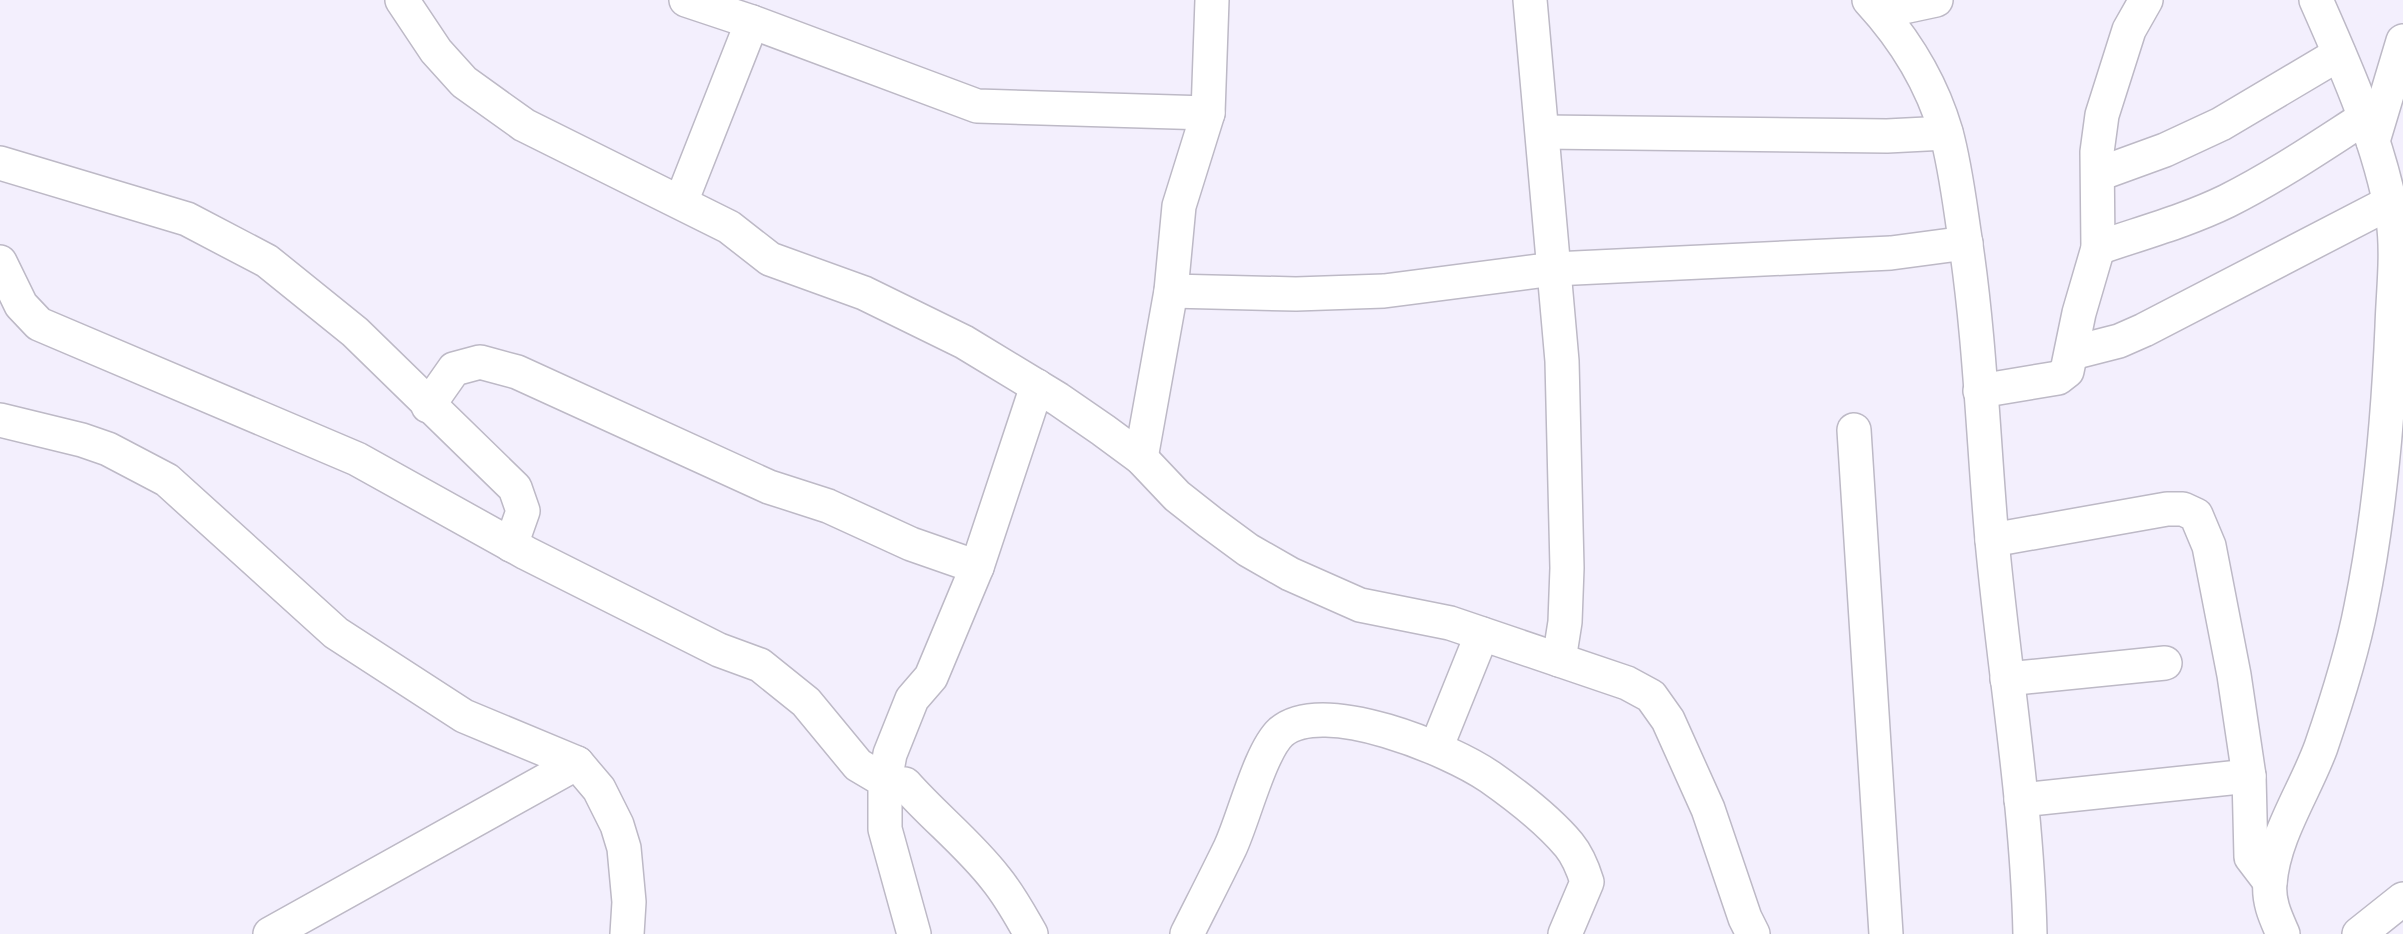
<svg xmlns="http://www.w3.org/2000/svg" width="2403" height="934" font-family="Manrope,sans-serif">
	<style>
		.lines { fill: none; stroke-linecap: round; stroke-linejoin: round }
		.minor-casing { stroke: #bdb9c6; stroke-width: 36 }
		.minor { stroke: #fff; stroke-width: 33 }
	</style>
	<rect width="100%" height="100%" fill="#f3effd"/>
	<g class="lines">
		<!-- minor casing -->
		<g class="minor-casing">
			<g id="minor">
				<polyline points="402,0 436,51 464,82 524,125 729,227 770,259 864,293 964,342 1058,399 1103,430 1141,458 1177,496 1210,522 1248,550 1290,574 1360,605 1450,623 1627,683 1651,696 1668,720 1708,809 1745,918 1753,934"/>
				<polyline points="686,0 752,22 977,106 1208,113"/>
				<polyline points="1530,0 1562,361 1567,568 1565,622 1559,660"/>
				<path d="M 1869,0 C 1905,39 1931,81 1946,132 C 1955,165 1959,198 1964,232 C 1980,334 1983,437 1992,540 C 2004,671 2027,802 2030,934"/>
				<polyline points="1880,12 1936,0"/>
				<polyline points="1543,132 1887,136 1946,133"/>
				<polyline points="2373,141 2403,41"/>
				<polyline points="0,163 187,219 267,261 355,332 515,488 523,511 511,545"/>
				<polyline points="2099,174 2165,150 2221,124 2339,54"/>
				<polyline points="681,202 752,22"/>
				<path d="M 2098,248 C 2141,233 2186,221 2227,201 C 2275,177 2319,147 2364,118"/>
				<polyline points="0,262 21,305 39,324 357,459 526,553 719,650 760,665 806,702 858,765 885,781 885,829 914,934"/>
				<polyline points="1171,291 1296,294 1384,291 1554,269 1891,253 1966,243"/>
				<polyline points="2072,353 2119,341 2144,330 2389,203"/>
				<polyline points="1980,391 2058,378 2067,371 2079,313 2098,248 2097,152 2102,115 2129,30 2146,0"/>
				<polyline points="428,406 454,369 480,362 517,372 769,487 828,506 911,544 977,567"/>
				<polyline points="0,420 82,440 108,449 167,480 336,633 464,716 577,763 599,789 617,825 624,848 629,902 627,934"/>
				<polyline points="1854,430 1886,934"/>
				<polyline points="1141,458 1171,291 1179,206 1208,113 1212,0"/>
				<polyline points="1992,540 2167,509 2183,509 2196,515 2209,546 2234,675 2249,776 2251,857 2270,882"/>
				<polyline points="2007,679 2165,663"/>
				<polyline points="1436,748 1482,634"/>
				<polyline points="2021,800 2249,776"/>
				<polyline points="270,934 577,763"/>
				<path d="M 1031,934 C 1020,915 1010,896 996,879 C 969,844 934,817 905,784 L 885,781 L 890,754 L 912,699 L 931,677 L 977,567 L 1037,386"/>
				<path d="M 1187,934 C 1201,906 1216,877 1230,848 C 1243,821 1260,751 1281,732 C 1323,696 1451,750 1490,777 C 1517,796 1548,820 1569,845 C 1578,856 1583,869 1587,882 L 1565,934"/>
				<path d="M 2283,934 C 2276,918 2268,902 2270,883 C 2274,835 2305,791 2321,747 C 2335,706 2353,649 2361,607 C 2380,514 2388,421 2392,327 C 2393,292 2398,254 2393,220 C 2380,144 2347,70 2316,0"/>
				<polyline points="2359,934 2403,899"/>
			</g>
		</g>
		<!-- minor -->
		<use href="#minor" class="minor"/>
	</g>
</svg>
